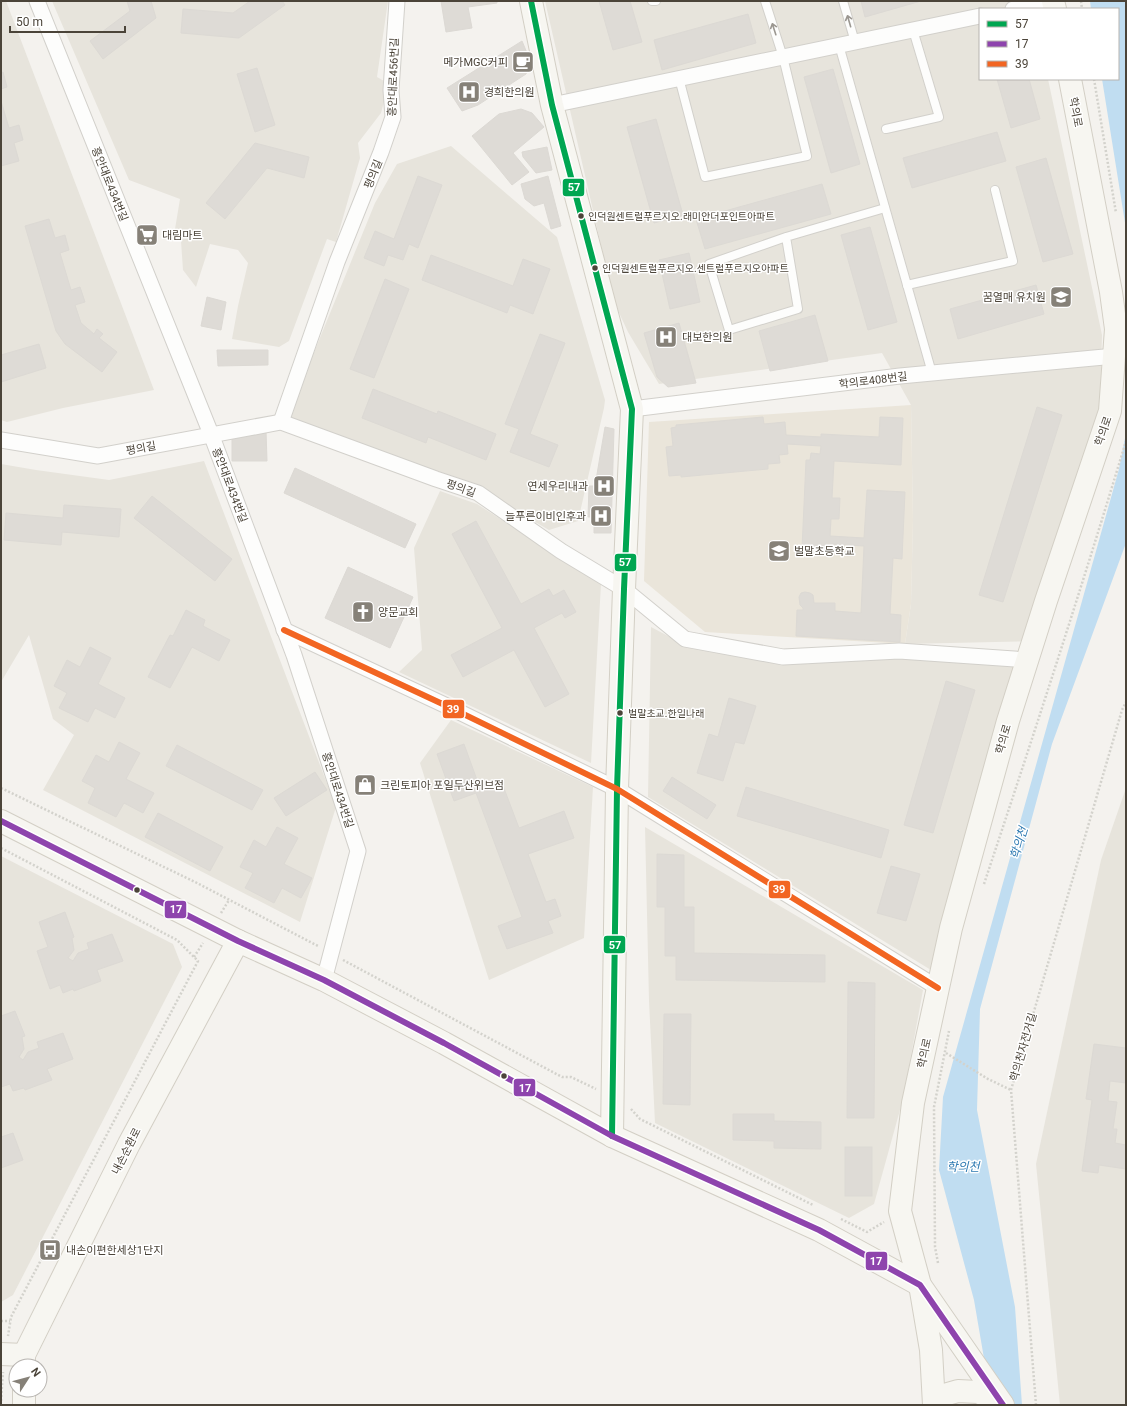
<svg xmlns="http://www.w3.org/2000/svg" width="1127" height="1406" font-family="Roboto,'Noto Sans KR',sans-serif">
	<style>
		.residential { fill: #e7e4dc }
		.education { fill: #eae5da }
		.water { fill: #c0ddf1 }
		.building { fill: #dedbd6; stroke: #dcd9d4 }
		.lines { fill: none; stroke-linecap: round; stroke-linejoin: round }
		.lane-casing { stroke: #d2d0cb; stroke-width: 10 }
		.street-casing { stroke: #d2d0cb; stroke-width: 17 }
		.secondary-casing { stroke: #d3cfc5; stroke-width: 24 }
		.path { stroke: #d3d2cc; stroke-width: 2.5; stroke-dasharray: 2 2; stroke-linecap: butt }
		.lane { stroke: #fdfdfc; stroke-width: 8 }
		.street { stroke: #fdfdfc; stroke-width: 15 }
		.secondary { stroke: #f7f6f1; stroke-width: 22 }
		.bus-1-casing { stroke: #fff; stroke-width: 9 }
		.bus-2-casing { stroke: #fff; stroke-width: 9 }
		.bus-3-casing { stroke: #fff; stroke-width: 9 }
		.bus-1 { stroke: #00a651; stroke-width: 6 }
		.bus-2 { stroke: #8e44ad; stroke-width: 6 }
		.bus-3 { stroke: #f26522; stroke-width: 6 }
		.oneway { stroke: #9b9791 }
		.bus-dot { fill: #4b4439; stroke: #fff; stroke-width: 1.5 }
		.labels { text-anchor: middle; stroke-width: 3; stroke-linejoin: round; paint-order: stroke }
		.bus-label { font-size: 10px; fill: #4b4439; stroke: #fff; text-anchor: start }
		.poi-label { font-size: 11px; fill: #4b4439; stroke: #fff; text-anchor: start }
		.street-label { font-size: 11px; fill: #4b4439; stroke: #fff }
		.water-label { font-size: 12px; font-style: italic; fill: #2e7ab2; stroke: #fff }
		.line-badge { stroke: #fff; stroke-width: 1.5 }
		.badge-label { font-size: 11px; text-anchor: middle; font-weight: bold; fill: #fff }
	</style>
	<rect width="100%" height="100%" fill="#f4f2ee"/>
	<!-- residential -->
	<g class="residential">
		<polygon points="1,1 6,1 154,390 63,408 7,422 1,420"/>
		<polygon points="52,1 388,1 377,77 384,81 387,90 381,113 358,143 360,158 336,242 327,239 289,341 279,347 232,339 238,306 248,263 238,250 210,244 196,287 183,270 181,241 173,241 180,199 129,180"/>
		<polygon points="545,1 1030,1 1032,9 980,9 980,79 1048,79 1102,335 1100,406 1060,584 1036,641 905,644 911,604 913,520 911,405 882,353 659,384 628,332 614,302"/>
		<polygon points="451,146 557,237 605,400 604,408 578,521 549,530 473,486 286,421 375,203 397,164"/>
		<polygon points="204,461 336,807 300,922 43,790 74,735 53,719 29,635 1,682 1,464 36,470 109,480"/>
		<polygon points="440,491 477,504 601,584 591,763 399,672 422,650 414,548"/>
		<polygon points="651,627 687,646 895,657 1029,662 1006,716 943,914 931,970 648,797"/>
		<polygon points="451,720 593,787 584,938 489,980 420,763"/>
		<polygon points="1126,788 1126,1405 1060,1405 1036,1164 1101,860"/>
		<polygon points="645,827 923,990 903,1099 874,1204 849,1218 655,1123 649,1001"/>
		<polygon points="1,856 173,944 182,967 13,1295 1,1302"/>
	</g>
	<!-- education -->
	<polygon class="education" points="911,405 913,520 911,604 905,644 705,632 644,581 649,422"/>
	<!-- water -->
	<g class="water">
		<polygon points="1090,1 1125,1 1126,229 1102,79 1118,79 1118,9 1091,9"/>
		<polygon points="1126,433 1126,543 1052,744 980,1009 977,1110 1015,1307 1022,1405 992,1405 974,1300 939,1170 943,1097 1119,469"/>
	</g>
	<!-- building -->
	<g class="building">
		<polygon points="127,1 151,1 156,18 103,59 90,41 130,11"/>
		<polygon points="250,1 282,1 285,5 239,38 181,33 183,9 233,13"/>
		<polygon points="441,1 497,1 497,3 468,7 472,28 446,32"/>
		<polygon points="599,1 630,1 642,42 613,50"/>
		<polygon points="861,1 921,1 865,17"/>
		<polygon points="748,14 756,43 662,70 654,40"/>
		<polygon points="522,41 527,53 529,66 526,74 478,105 462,111 447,88"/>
		<polygon points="257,68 275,125 255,132 237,74"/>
		<polygon points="833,69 860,164 831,173 804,77"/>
		<polygon points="3,72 7,87 1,89 1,73"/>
		<polygon points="997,79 1029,79 1040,119 1011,128"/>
		<polygon points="1,101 9,128 19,125 23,140 14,143 19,161 1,166"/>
		<polygon points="521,109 532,113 544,127 513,153 529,172 512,185 472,136 499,114"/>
		<polygon points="656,119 683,215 654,223 627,127"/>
		<polygon points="997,132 1006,161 912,188 903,158"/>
		<polygon points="255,143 309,157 304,178 267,168 225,219 206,203"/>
		<polygon points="547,147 552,170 536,173 523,157 522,152"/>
		<polygon points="1046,158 1073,254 1043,262 1016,167"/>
		<polygon points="418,176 442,185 418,248 409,244 403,260 388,255 384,266 364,258 375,231 394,239"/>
		<polygon points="548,176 561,226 551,229 544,203 534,206 525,199 521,184"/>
		<polygon points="822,184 831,214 705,249 696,219"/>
		<polygon points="49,219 55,238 65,235 69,250 60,253 71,290 80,287 85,302 75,305 81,323 94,334 97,329 103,334 99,338 117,352 102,372 65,344 56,331 25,226"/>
		<polygon points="870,227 897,322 868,330 841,235"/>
		<polygon points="689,253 700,302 670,309 659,260"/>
		<polygon points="431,255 513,286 523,259 550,269 533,314 510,305 507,313 422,280"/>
		<polygon points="385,279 409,289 374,378 350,369"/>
		<polygon points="1036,285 1044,314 958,339 950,309"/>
		<polygon points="207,297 226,302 221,330 201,326"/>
		<polygon points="815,315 828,361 770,371 759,331"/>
		<polygon points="679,323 696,383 668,387 657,377 644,333"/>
		<polygon points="540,334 565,343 530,434 558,445 549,467 510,452 519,429 505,424"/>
		<polygon points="39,344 46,368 1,382 1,355"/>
		<polygon points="217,350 268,350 268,365 218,366"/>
		<polygon points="373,389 437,414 438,411 496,434 486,460 428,437 426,443 362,418"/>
		<polygon points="1037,407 1062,415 1003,602 979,595"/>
		<polygon points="763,417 764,424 785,422 786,435 821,437 821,434 879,437 880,417 903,418 901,465 834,461 832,498 840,498 839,519 831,519 830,536 864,538 867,490 905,492 902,559 893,558 890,614 901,615 900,642 796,636 797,610 803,610 803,608 800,605 799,597 801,593 805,592 810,593 813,595 814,603 835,603 835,611 861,613 864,546 830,544 829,550 802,549 806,460 810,460 811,453 820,454 821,446 787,444 788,454 779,455 780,463 768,464 768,469 681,477 681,475 669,476 666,447 673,446 671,428 676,427 676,425"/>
		<polygon points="605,427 614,429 611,533 594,533 594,517 588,517 589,486 595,486"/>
		<polygon points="266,431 267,461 232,461 232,438"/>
		<polygon points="295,468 416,524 405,548 284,493"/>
		<polygon points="152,496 232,559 215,581 134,518"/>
		<polygon points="64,505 121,509 119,537 62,532 61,545 4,540 6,513 63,518"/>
		<polygon points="476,521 521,604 549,589 553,596 564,590 576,612 565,618 562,613 534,628 569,694 545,707 514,650 463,677 451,655 502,628 452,534"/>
		<polygon points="348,567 413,597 390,648 325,618"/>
		<polygon points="186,610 205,620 203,626 230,640 219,661 192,647 170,688 148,677 170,635 173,636"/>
		<polygon points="90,647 111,658 98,684 125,698 115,718 95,708 88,722 59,708 67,693 54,686 67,660 80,667"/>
		<polygon points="946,681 975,690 933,833 904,825"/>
		<polygon points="729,698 756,706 744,744 735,742 723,781 697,773 709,734 718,737"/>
		<polygon points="119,742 140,753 126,779 154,793 143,813 124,803 116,817 88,803 95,788 82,781 96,755 109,762"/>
		<polygon points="464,744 481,791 502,783 519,828 564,811 574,838 528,854 546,902 555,899 561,916 548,921 553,933 507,949 498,926 522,917 476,793 454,801 437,754"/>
		<polygon points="177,745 263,790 252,810 166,766"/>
		<polygon points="315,772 327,790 286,816 274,798"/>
		<polygon points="672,777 716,805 707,819 663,791"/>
		<polygon points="746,787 889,830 881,858 737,816"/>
		<polygon points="158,813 223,847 210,871 145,837"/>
		<polygon points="277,827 298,838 284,864 312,878 301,898 282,888 274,903 245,888 253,873 240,867 254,840 266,847"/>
		<polygon points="657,854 684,855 684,907 694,907 694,953 825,955 825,982 676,980 676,956 665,956 665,907 657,907"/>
		<polygon points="891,866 920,874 906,921 877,913"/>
		<polygon points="65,912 74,937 72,938 74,950 68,958 73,961 78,953 89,949 87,943 112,934 123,961 97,970 101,981 74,991 73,989 63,993 60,985 50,989 37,951 48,947 39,922"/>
		<polygon points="848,982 875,983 874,1118 847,1118"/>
		<polygon points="15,1011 25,1036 22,1037 24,1049 19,1057 23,1060 28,1052 39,1048 37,1042 63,1033 73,1059 47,1069 52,1080 25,1090 24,1088 13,1091 10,1084 1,1087 1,1016"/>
		<polygon points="664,1014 691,1014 690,1105 663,1104"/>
		<polygon points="1094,1044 1126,1048 1126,1083 1110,1081 1108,1101 1117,1102 1113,1129 1117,1129 1115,1143 1126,1145 1126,1169 1099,1165 1098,1173 1082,1171 1092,1100 1086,1099"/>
		<polygon points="733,1114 774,1114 774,1121 821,1122 821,1149 774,1148 774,1141 733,1140"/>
		<polygon points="13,1133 23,1160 1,1168 1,1137"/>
		<rect x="845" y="1147" width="27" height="49"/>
	</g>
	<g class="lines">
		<!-- lane casing -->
		<g class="lane-casing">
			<g id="lane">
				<polyline points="652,1 656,1"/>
				<polyline points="843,1 855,42"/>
				<polyline points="839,45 932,373"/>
				<polyline points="679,78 705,177 807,156 783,57 765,1"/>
				<polyline points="886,129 939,117 913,30"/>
				<polyline points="786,237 798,309 729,330 709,264 786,237 885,208"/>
				<polyline points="907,285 1013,261 995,190"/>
			</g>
		</g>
		<!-- street casing -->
		<g class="street-casing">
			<g id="street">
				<polyline points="37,1 211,434 294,655 358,851 324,980"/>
				<polyline points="1013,9 1051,1"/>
				<polyline points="552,105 980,16"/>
				<polyline points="632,409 900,376 1115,356"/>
				<polyline points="281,422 337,262 381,152 393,117 391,90 397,1"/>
				<polyline points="1,440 98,456 281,422 436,479 478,493 561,551 624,589 685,639 783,657 899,651 1028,660"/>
				<polyline points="284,630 449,707 617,789 938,988"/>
			</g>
		</g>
		<!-- secondary casing -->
		<g class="secondary-casing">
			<g id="secondary">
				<polyline points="531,1 552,105 632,409 624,589 617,789 612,1136"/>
				<polyline points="1053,1 1055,9"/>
				<polyline points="1,821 238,941 324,980 444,1043 612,1136 819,1230 920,1285 1003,1405"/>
				<polyline points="1,1354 24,1355"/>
				<polyline points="24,1366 24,1355 129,1144 238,941"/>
				<polyline points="24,1405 24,1390"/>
				<polyline points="934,1405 931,1350 920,1285 900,1211 913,1103 951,928 1008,721 1046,601 1110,411 1116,329 1111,292 1070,79"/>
				<polyline points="935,1405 944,1395 958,1391 978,1392 1002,1404"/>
			</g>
		</g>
		<!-- path -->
		<g class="path">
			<polyline points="1081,1 1082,9"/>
			<polyline points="1094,79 1116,213"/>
			<polyline points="1,788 197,883 318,946"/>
			<polyline points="1,848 177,940 198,961 11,1317 8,1336"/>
			<path d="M 984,884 C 1033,737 1081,590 1126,441"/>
			<polyline points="221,913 229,900"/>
			<polyline points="194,957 203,943"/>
			<polyline points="343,960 562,1077 571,1077 596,1089"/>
			<polyline points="946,1053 988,1079 1011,1090"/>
			<polyline points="631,1109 640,1119 813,1205"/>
			<polyline points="841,1219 867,1232 884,1222"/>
			<polyline points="938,1263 935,1247 934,1107 949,1031"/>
			<polyline points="1,1321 10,1321"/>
			<polyline points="1,1401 3,1372"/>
			<polyline points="1036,1405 1011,1090 1122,710 1126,702"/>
		</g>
		<!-- lane -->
		<use href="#lane" class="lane"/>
		<!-- street -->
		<use href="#street" class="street"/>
		<!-- secondary -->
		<use href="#secondary" class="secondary"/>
		<!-- bus-1 casing -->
		<g class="bus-1-casing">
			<polyline id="bus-1" points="531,1 552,105 632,409 624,589 617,789 612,1136"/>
		</g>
		<!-- bus-2 casing -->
		<g class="bus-2-casing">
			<polyline id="bus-2" points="1,821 238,941 324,980 444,1043 612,1136 819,1230 920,1285 1003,1405"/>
		</g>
		<!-- bus-3 casing -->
		<g class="bus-3-casing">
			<polyline id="bus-3" points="284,630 449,707 617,789 938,988"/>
		</g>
		<!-- bus-1 -->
		<use href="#bus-1" class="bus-1"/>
		<!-- bus-2 -->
		<use href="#bus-2" class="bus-2"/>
		<!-- bus-3 -->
		<use href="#bus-3" class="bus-3"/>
	</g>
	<!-- one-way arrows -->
	<defs><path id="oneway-shaft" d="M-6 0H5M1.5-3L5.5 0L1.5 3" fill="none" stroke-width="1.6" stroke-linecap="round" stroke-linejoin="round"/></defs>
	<g class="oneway">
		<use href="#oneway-shaft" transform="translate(849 21) rotate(-106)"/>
		<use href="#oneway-shaft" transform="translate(774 29) rotate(-108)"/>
	</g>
	<!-- icons -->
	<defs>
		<g id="cafe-square" transform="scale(1.15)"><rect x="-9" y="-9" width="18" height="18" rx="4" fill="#868178" stroke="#fff"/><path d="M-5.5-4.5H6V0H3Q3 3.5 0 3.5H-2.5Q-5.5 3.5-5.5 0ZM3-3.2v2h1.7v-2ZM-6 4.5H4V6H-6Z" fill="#fff"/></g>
		<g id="hospital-square" transform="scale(1.15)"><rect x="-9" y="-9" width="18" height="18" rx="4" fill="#868178" stroke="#fff"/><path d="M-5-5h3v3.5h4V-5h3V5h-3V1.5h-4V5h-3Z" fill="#fff"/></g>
		<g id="supermarket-square" transform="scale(1.15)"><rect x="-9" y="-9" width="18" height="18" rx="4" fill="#868178" stroke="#fff"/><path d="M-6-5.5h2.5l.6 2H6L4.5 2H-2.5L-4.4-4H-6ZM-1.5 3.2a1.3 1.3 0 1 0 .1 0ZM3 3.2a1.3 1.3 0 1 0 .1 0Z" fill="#fff"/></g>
		<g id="school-square" transform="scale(1.15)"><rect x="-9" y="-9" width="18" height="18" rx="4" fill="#868178" stroke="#fff"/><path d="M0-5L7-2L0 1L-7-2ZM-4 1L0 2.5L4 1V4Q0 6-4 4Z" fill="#fff"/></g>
		<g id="church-square" transform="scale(1.15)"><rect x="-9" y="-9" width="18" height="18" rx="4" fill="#868178" stroke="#fff"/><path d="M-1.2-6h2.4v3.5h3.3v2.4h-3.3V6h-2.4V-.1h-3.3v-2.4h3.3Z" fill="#fff"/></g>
		<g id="shop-square" transform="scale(1.15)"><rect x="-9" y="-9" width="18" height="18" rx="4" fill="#868178" stroke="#fff"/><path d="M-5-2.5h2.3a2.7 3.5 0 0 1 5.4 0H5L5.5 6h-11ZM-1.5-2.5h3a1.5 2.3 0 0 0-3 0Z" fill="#fff"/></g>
		<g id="bus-square" transform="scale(1.15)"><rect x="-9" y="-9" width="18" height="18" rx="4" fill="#868178" stroke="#fff"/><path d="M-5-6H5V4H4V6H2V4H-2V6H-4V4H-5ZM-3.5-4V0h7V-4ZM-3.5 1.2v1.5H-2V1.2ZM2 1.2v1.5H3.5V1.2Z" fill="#fff"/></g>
	</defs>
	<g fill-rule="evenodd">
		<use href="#cafe-square" x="523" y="62"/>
		<use href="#hospital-square" x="469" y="92"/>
		<use href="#supermarket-square" x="147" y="235"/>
		<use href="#school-square" x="1061" y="297"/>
		<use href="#hospital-square" x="666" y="337"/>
		<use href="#hospital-square" x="604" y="486"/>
		<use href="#hospital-square" x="601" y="516"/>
		<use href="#school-square" x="779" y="551"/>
		<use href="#church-square" x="363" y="612"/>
		<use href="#shop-square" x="365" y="785"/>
		<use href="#bus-square" x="50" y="1250"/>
	</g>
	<!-- markers -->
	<g class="bus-dot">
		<circle cx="581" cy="216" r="3.5"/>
		<circle cx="595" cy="268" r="3.5"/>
		<circle cx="620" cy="713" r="3.5"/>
		<circle cx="137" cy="890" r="3.5"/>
		<circle cx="504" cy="1076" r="3.5"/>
	</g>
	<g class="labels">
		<!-- bus labels -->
		<g class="bus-label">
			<text x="588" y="220">인덕원센트럴푸르지오.래미안더포인트아파트</text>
			<text x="602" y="272">인덕원센트럴푸르지오.센트럴푸르지오아파트</text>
			<text x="628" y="717">벌말초교.한일나래</text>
		</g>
		<!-- poi labels -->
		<g class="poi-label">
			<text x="508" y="66" text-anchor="end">메가MGC커피</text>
			<text x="484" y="96">경희한의원</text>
			<text x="162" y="239">대림마트</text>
			<text x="1046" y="301" text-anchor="end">꿈열매 유치원</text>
			<text x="682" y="341">대보한의원</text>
			<text x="588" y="490" text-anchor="end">연세우리내과</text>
			<text x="586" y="520" text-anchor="end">늘푸른이비인후과</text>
			<text x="794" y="555">벌말초등학교</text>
			<text x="378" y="616">양문교회</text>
			<text x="380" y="789">크린토피아 포일두산위브점</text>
			<text x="66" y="1254">내손이편한세상1단지</text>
		</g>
		<!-- street labels -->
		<g class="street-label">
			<text transform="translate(393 77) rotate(-88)" y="4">흥안대로456번길</text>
			<text transform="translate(1076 112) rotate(79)" y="4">학의로</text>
			<text transform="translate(373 174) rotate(-68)" y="4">평의길</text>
			<text transform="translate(110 184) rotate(68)" y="4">흥안대로434번길</text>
			<text transform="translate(873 380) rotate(-7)" y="4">학의로408번길</text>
			<text transform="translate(1103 431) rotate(-71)" y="4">학의로</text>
			<text transform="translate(141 448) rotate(-11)" y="4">평의길</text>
			<text transform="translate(230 485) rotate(69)" y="4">흥안대로434번길</text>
			<text transform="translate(461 488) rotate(20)" y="4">평의길</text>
			<text transform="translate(1003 739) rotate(-74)" y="4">학의로</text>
			<text transform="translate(338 790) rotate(72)" y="4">흥안대로434번길</text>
			<text transform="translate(1023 1047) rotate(-74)" y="4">학의천자전거길</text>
			<text transform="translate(924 1053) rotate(-78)" y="4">학의로</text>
			<text transform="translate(126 1151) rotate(-63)" y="4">내손순환로</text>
		</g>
		<!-- water labels -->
		<g class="water-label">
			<text transform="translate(1019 843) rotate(-73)" y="4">학의천</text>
			<text x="963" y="1171">학의천</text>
		</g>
	</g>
	<g class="line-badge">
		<rect x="562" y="178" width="23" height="19" rx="4" fill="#00a651"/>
		<rect x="614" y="553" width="23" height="19" rx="4" fill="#00a651"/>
		<rect x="442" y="699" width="23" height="20" rx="4" fill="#f26522"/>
		<rect x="768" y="880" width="23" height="19" rx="4" fill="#f26522"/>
		<rect x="164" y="900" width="23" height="19" rx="4" fill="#8e44ad"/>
		<rect x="603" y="935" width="23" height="19" rx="4" fill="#00a651"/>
		<rect x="513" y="1078" width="23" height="19" rx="4" fill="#8e44ad"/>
		<rect x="865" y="1251" width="23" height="20" rx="4" fill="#8e44ad"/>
	</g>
	<g class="badge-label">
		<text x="574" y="191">57</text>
		<text x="625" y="566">57</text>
		<text x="453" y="713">39</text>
		<text x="779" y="893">39</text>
		<text x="176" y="913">17</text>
		<text x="615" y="949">57</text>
		<text x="525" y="1092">17</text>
		<text x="876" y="1265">17</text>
	</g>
	<!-- border -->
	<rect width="1127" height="1406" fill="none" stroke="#4b4439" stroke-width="4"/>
	<!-- legend -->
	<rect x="979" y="8" width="140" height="72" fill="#ffffff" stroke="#b7b4b0"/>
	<rect x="987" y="21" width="20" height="6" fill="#00a651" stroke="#b7b4b0"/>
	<text x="1015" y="28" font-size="12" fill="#4b4439">57</text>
	<rect x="987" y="41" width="20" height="6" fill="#8e44ad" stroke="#b7b4b0"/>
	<text x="1015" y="48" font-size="12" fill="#4b4439">17</text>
	<rect x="987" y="61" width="20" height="6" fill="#f26522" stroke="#b7b4b0"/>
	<text x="1015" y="68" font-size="12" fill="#4b4439">39</text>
	<!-- north arrow -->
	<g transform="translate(28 1378) rotate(54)"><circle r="19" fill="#ffffff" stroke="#b7b4b0"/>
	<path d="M0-3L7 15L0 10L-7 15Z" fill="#868178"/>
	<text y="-6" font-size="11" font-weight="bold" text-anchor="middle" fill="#4b4439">N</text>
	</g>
	<!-- scale -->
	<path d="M10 26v6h115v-6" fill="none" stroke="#4b4439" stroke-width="2"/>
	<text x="16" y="26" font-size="12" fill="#4b4439" stroke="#ffffff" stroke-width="3" paint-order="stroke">50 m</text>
</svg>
